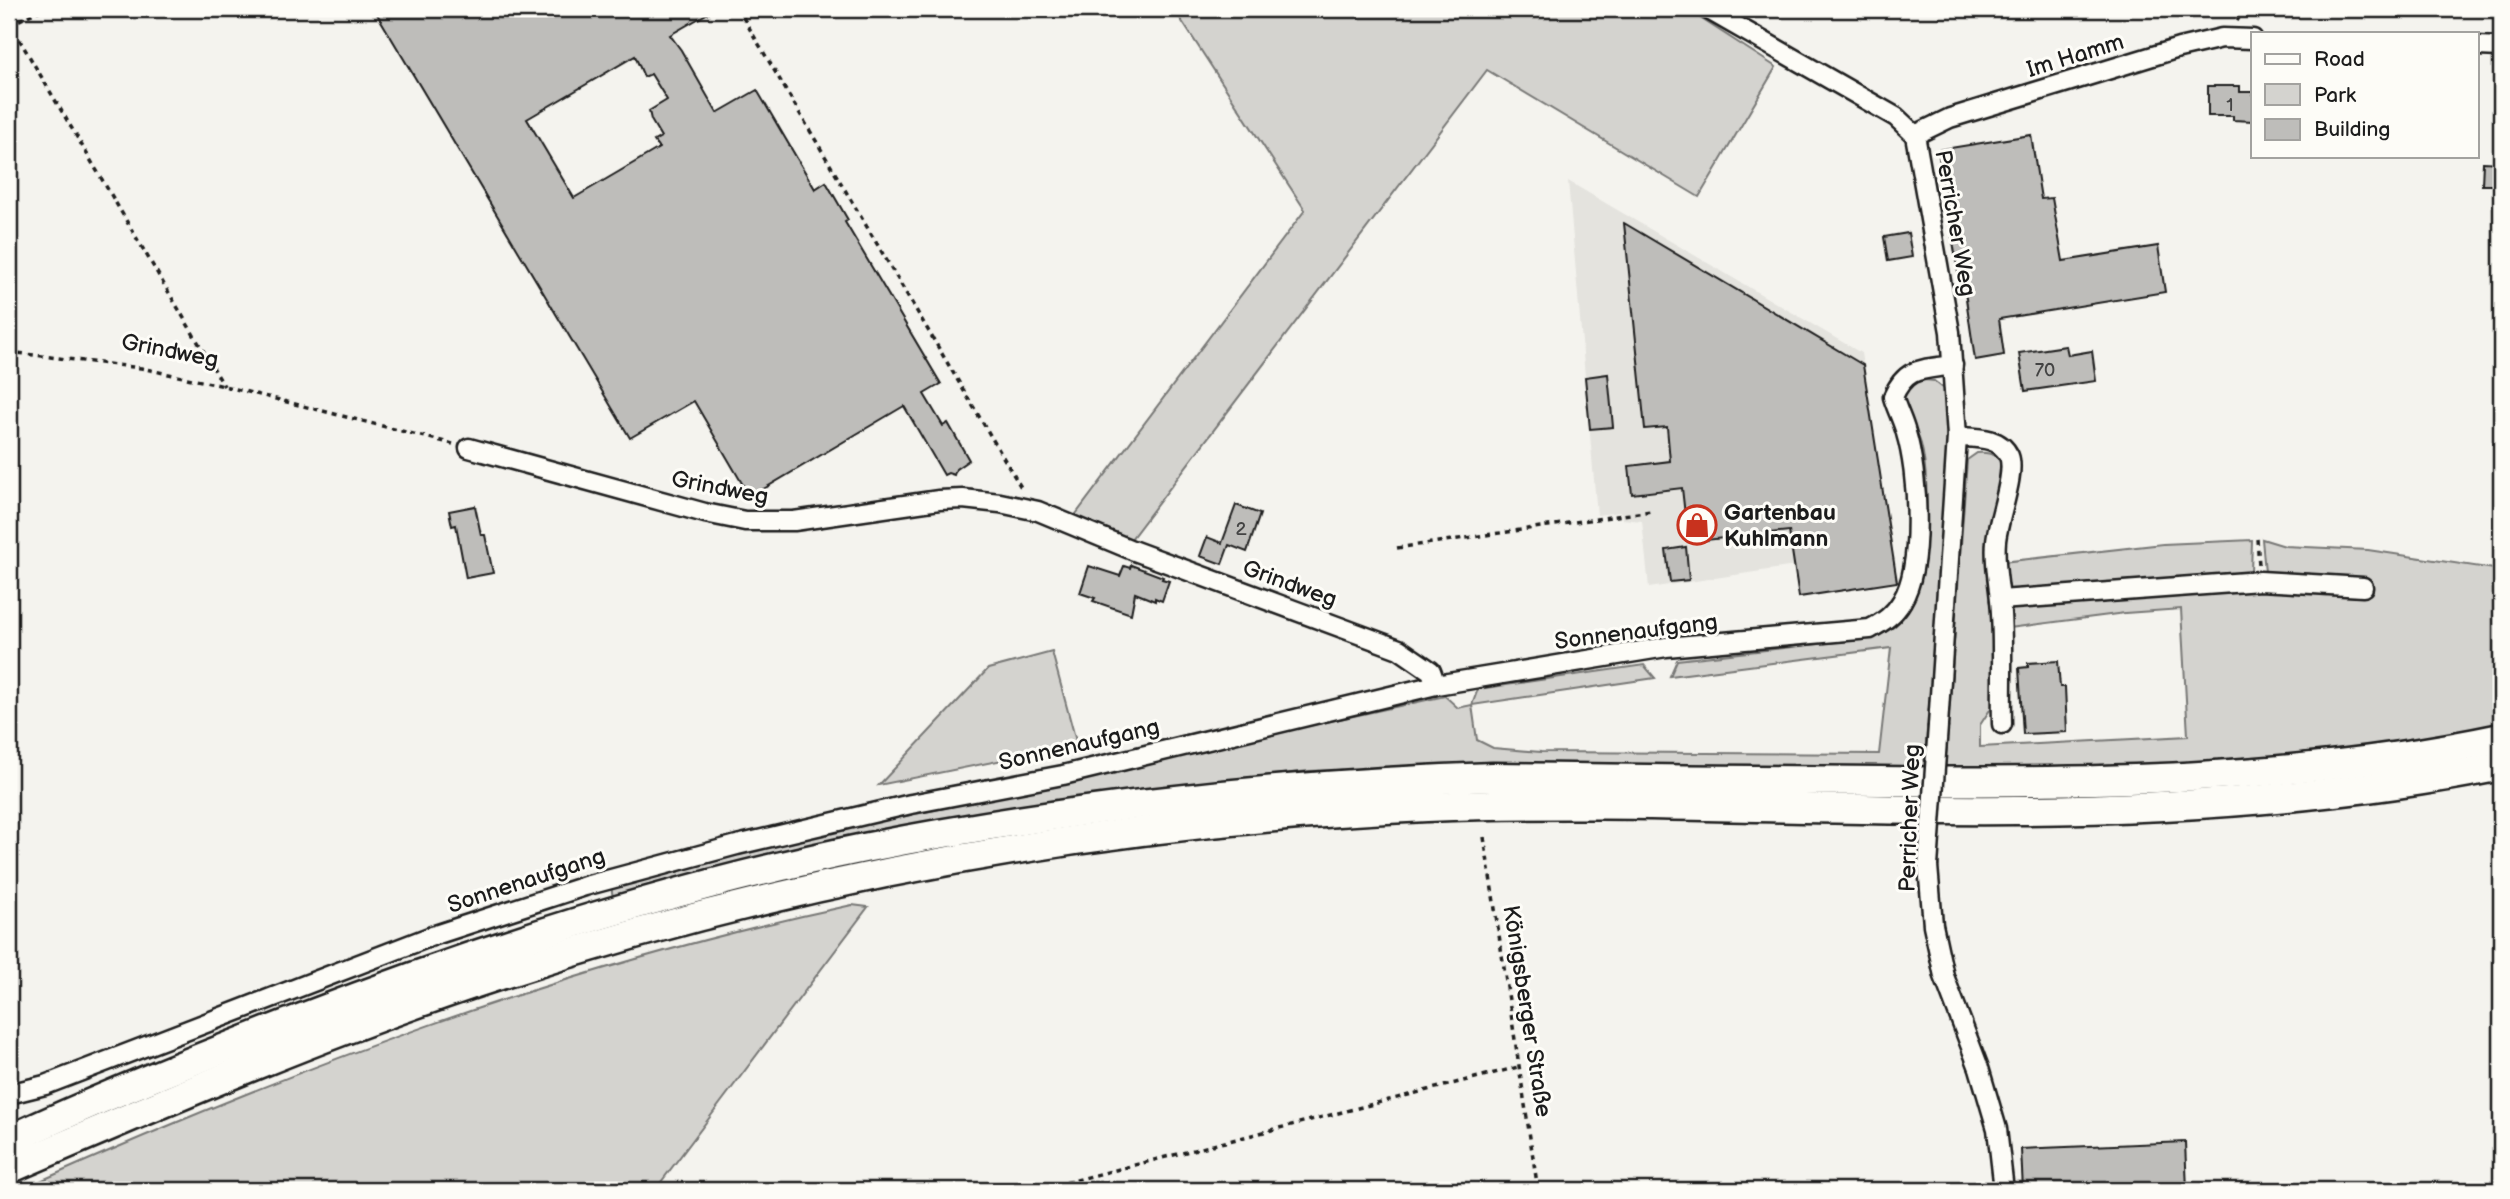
<svg xmlns="http://www.w3.org/2000/svg" width="2510" height="1199" font-family="'Balsamiq Sans',sans-serif">
	<style>
		.built { fill: #e4e3de }
		.green { fill: #d4d3cf; stroke: #787876; stroke-width: 2 }
		.building { fill: #bebdba; stroke: #1c1c1c; stroke-width: 2; fill-rule: evenodd }
		.lines { fill: none; stroke-linecap: round; stroke-linejoin: round }
		.minor-casing { stroke: #1c1c1c; stroke-width: 23 }
		.primary-casing { stroke: #1c1c1c; stroke-width: 33 }
		.path { stroke: #1c1c1c; stroke-width: 3.5; stroke-dasharray: 5 5; stroke-linecap: butt }
		.minor { stroke: #fdfcf7; stroke-width: 18 }
		.primary { stroke: #fdfcf7; stroke-width: 28 }
		.minor-bridge-casing { stroke: #1c1c1c; stroke-width: 23; stroke-linecap: butt }
		.minor-bridge { stroke: #fdfcf7; stroke-width: 18 }
		.labels { text-anchor: middle; stroke-width: 6; stroke-linejoin: round; paint-order: stroke }
		.number-label { font-size: 19px; fill: #444 }
		.street-label { font-size: 23px; fill: #1c1c1c; stroke: #fdfcf7 }
		.poi-label { font-size: 23px; font-weight: bold; fill: #1c1c1c; stroke: #fdfcf7; text-anchor: start }
	</style>
	<rect width="100%" height="100%" fill="#f4f3ee"/>
	<filter id="ink" filterUnits="userSpaceOnUse"><feTurbulence type="fractalNoise" baseFrequency=".0143" numOctaves="2"/><feDisplacementMap in="SourceGraphic" scale="14" xChannelSelector="R" yChannelSelector="G"/><feConvolveMatrix kernelMatrix="1 2 1 2 8 2 1 2 1" color-interpolation-filters="sRGB"/></filter>
	<g filter="url(#ink)">
		<!-- built -->
		<polygon class="built" points="1568,181 1861,353 1897,582 1799,597 1795,566 1649,588 1642,521 1622,519 1621,512 1597,515"/>
		<!-- green -->
		<g class="green">
			<polygon points="1174,9 1686,9 1776,67 1699,197 1487,70 1128,543 1073,518 1305,210"/>
			<path d="M 1925,380 L 1934,381 L 1948,392 L 1950,433 L 1924,769 L 1634,764 L 1514,764 L 1309,771 L 1105,794 L 1016,808 L 613,897 L 611,887 L 728,855 L 848,828 L 1132,769 L 1239,741 L 1445,696 L 1458,708 L 1472,705 L 1478,689 L 1644,665 L 1655,678 L 1472,705 L 1477,740 L 1493,748 L 1541,752 L 1879,754 L 1891,648 L 1670,676 L 1677,660 L 1871,638 C 1881,634 1892,630 1899,622 C 1928,590 1932,486 1921,444 C 1917,429 1903,416 1904,399 C 1904,388 1915,381 1925,380 Z"/>
			<path d="M 1977,453 C 1992,452 1999,455 2005,470 L 1994,622 L 1997,699 L 1980,725 L 1980,747 L 2188,736 L 2181,609 L 2125,613 L 2009,628 L 2012,606 L 2269,576 L 2265,572 L 2262,539 L 2285,546 L 2368,550 L 2501,570 L 2501,726 L 2324,753 L 2130,768 L 1945,770 L 1967,460 Z"/>
			<polygon points="2252,540 2251,573 1999,594 1994,563 2163,544"/>
			<polygon points="1052,652 1077,745 879,785 988,669"/>
			<path d="M 852,905 L 868,907 L 655,1190 L 20,1190 C 288,1070 564,966 852,905 Z"/>
		</g>
		<!-- building -->
		<g class="building">
			<path d="M 374,9 L 715,9 L 670,35 L 681,50 L 717,113 L 757,90 L 815,189 L 826,182 L 848,220 L 845,222 L 941,384 L 924,394 L 943,426 L 948,423 L 969,460 L 956,469 L 954,475 L 948,473 L 944,475 L 904,406 L 750,497 L 694,401 L 630,438 ZM 635,56 L 644,77 L 651,74 L 667,100 L 649,111 L 651,120 L 661,137 L 654,141 L 659,148 L 574,198 L 527,119 Z"/>
			<polygon points="2208,86 2240,86 2240,92 2253,92 2253,121 2233,120 2233,116 2208,116"/>
			<polygon points="2031,135 2041,199 2052,198 2063,261 2158,246 2165,292 1999,319 2004,355 1975,360 1963,278 1959,278 1938,150"/>
			<polygon points="2483,162 2501,163 2501,185 2482,185"/>
			<polygon points="1624,223 1863,365 1897,582 1799,597 1789,531 1688,542 1682,488 1632,494 1629,466 1670,461 1667,427 1645,429"/>
			<polygon points="1908,233 1912,257 1888,261 1884,237"/>
			<polygon points="2066,346 2068,355 2092,351 2096,381 2025,391 2019,353"/>
			<polygon points="1608,374 1613,427 1590,429 1585,377"/>
			<polygon points="1236,505 1260,514 1247,552 1229,545 1222,564 1200,556 1207,537 1222,543"/>
			<polygon points="475,506 481,535 485,535 493,573 466,578 456,525 452,526 449,511"/>
			<polygon points="1686,547 1689,580 1670,582 1666,550"/>
			<polygon points="1131,565 1163,577 1162,579 1169,581 1162,601 1155,598 1155,601 1135,593 1131,614 1093,601 1095,598 1080,593 1089,566 1120,576 1124,566 1130,568"/>
			<polygon points="2058,661 2060,687 2065,687 2067,732 2023,734 2019,668 2028,667 2028,663"/>
			<polygon points="2185,1142 2187,1190 2023,1190 2021,1149"/>
		</g>
		<g class="lines">
			<!-- minor casing -->
			<g class="minor-casing">
				<g id="minor">
					<path d="M 1707,9 L 1896,117 L 1915,135 L 1950,332 L 1957,437 C 1976,438 2000,436 2009,456 C 2016,474 1998,518 1996,541 C 1994,562 1998,579 2000,600 C 2004,641 2001,683 2002,724"/>
					<polyline points="2477,46 2501,47"/>
					<polyline points="1915,135 1950,118 2179,48 2222,38 2253,39"/>
					<polyline points="469,448 705,513 745,521 794,521 939,500 963,499 1000,503 1038,511 1132,550 1399,649 1431,671 1436,685"/>
					<polyline points="2000,600 2260,581 2363,587"/>
					<polyline points="1938,726 1957,437"/>
					<polyline points="1928,866 1933,925 1944,976 1979,1068 1997,1129 2004,1190"/>
					<path d="M 9,1094 L 45,1085 L 432,936 L 585,886 L 737,845 L 911,804 L 1063,775 L 1436,685 L 1666,647 L 1870,629 C 1883,622 1894,615 1902,601 C 1924,565 1918,472 1906,433 C 1903,421 1897,410 1893,397 C 1906,366 1923,370 1953,365"/>
				</g>
			</g>
			<!-- primary casing -->
			<g class="primary-casing">
				<g id="primary">
					<path d="M 9,1140 C 105,1095 203,1056 302,1018 C 484,948 671,887 864,848 C 1071,807 1281,784 1493,777 C 1622,779 1750,780 1879,781 C 2088,783 2297,781 2501,738"/>
					<path d="M 9,1169 C 169,1100 331,1030 497,976 C 798,877 1111,821 1427,807 C 1624,799 1820,812 2017,810 C 2179,809 2342,798 2501,766"/>
				</g>
			</g>
			<!-- path -->
			<g class="path">
				<polyline points="738,9 1022,489"/>
				<polyline points="2237,21 2244,9"/>
				<polyline points="9,22 224,386"/>
				<polyline points="10,25 42,9"/>
				<polyline points="9,352 141,368 224,386 453,444"/>
				<polyline points="2257,539 2259,565"/>
				<polyline points="1397,548 1651,511"/>
				<polyline points="1484,837 1538,1190"/>
				<polyline points="1037,1190 1518,1067"/>
			</g>
			<!-- minor -->
			<use href="#minor" class="minor"/>
			<!-- primary -->
			<use href="#primary" class="primary"/>
			<!-- minor-bridge casing -->
			<g class="minor-bridge-casing">
				<polyline id="minor-bridge" points="1928,866 1938,726"/>
			</g>
			<!-- minor-bridge -->
			<use href="#minor-bridge" class="minor-bridge"/>
		</g>
	</g>
	<!-- icons -->
	<defs>
		<g id="shop-ring" transform="scale(2.0125)"><circle r="9.5" fill="#fdfcf7" stroke="#c8321e" stroke-width="1.5"/><path d="M-5-2.5h2.3a2.7 3.5 0 0 1 5.4 0H5L5.5 6h-11ZM-1.5-2.5h3a1.5 2.3 0 0 0-3 0Z" fill="#c8321e"/></g>
	</defs>
	<g fill-rule="evenodd">
		<use href="#shop-ring" x="1697" y="525"/>
	</g>
	<g class="labels">
		<!-- number labels -->
		<g class="number-label">
			<text x="2230" y="111">1</text>
			<text x="2045" y="376">70</text>
			<text x="1241" y="535">2</text>
		</g>
		<!-- street labels -->
		<g class="street-label">
			<text transform="translate(2075 55) rotate(-17)" y="8">Im Hamm</text>
			<text transform="translate(1956 223) rotate(80)" y="8">Perricher Weg</text>
			<text transform="translate(170 350) rotate(11)" y="8">Grindweg</text>
			<text transform="translate(720 487) rotate(11)" y="8">Grindweg</text>
			<text transform="translate(1290 583) rotate(20)" y="8">Grindweg</text>
			<text transform="translate(1636 631) rotate(-7)" y="8">Sonnenaufgang</text>
			<text transform="translate(1079 744) rotate(-13)" y="8">Sonnenaufgang</text>
			<text transform="translate(1909 818) rotate(-88)" y="8">Perricher Weg</text>
			<text transform="translate(526 880) rotate(-18)" y="8">Sonnenaufgang</text>
			<text transform="translate(1528 1011) rotate(81)" y="8">Königsberger Straße</text>
		</g>
		<!-- poi labels -->
		<g class="poi-label">
			<text x="1724" y="520">Gartenbau<tspan x="1724" dy="26">Kuhlmann</tspan></text>
		</g>
	</g>
	<!-- margin -->
	<rect width="2510" height="1199" fill="none" stroke="#fdfcf7" stroke-width="35"/>
	<rect x="18" y="18" width="2475" height="1164" fill="none" stroke="#1c1c1c" stroke-width="2.5" filter="url(#ink)"/>
	<!-- legend -->
	<rect x="2251" y="32" width="228" height="126" fill="#fdfcf7" stroke="#a3a29f" stroke-width="2"/>
	<rect x="2265" y="54" width="35" height="10" fill="#fdfcf7" stroke="#a3a29f" stroke-width="2"/>
	<text x="2314" y="66" font-size="21" fill="#1c1c1c">Road</text>
	<rect x="2265" y="84" width="35" height="21" fill="#d4d3cf" stroke="#a3a29f" stroke-width="2"/>
	<text x="2314" y="102" font-size="21" fill="#1c1c1c">Park</text>
	<rect x="2265" y="119" width="35" height="21" fill="#bebdba" stroke="#a3a29f" stroke-width="2"/>
	<text x="2314" y="136" font-size="21" fill="#1c1c1c">Building</text>
</svg>
